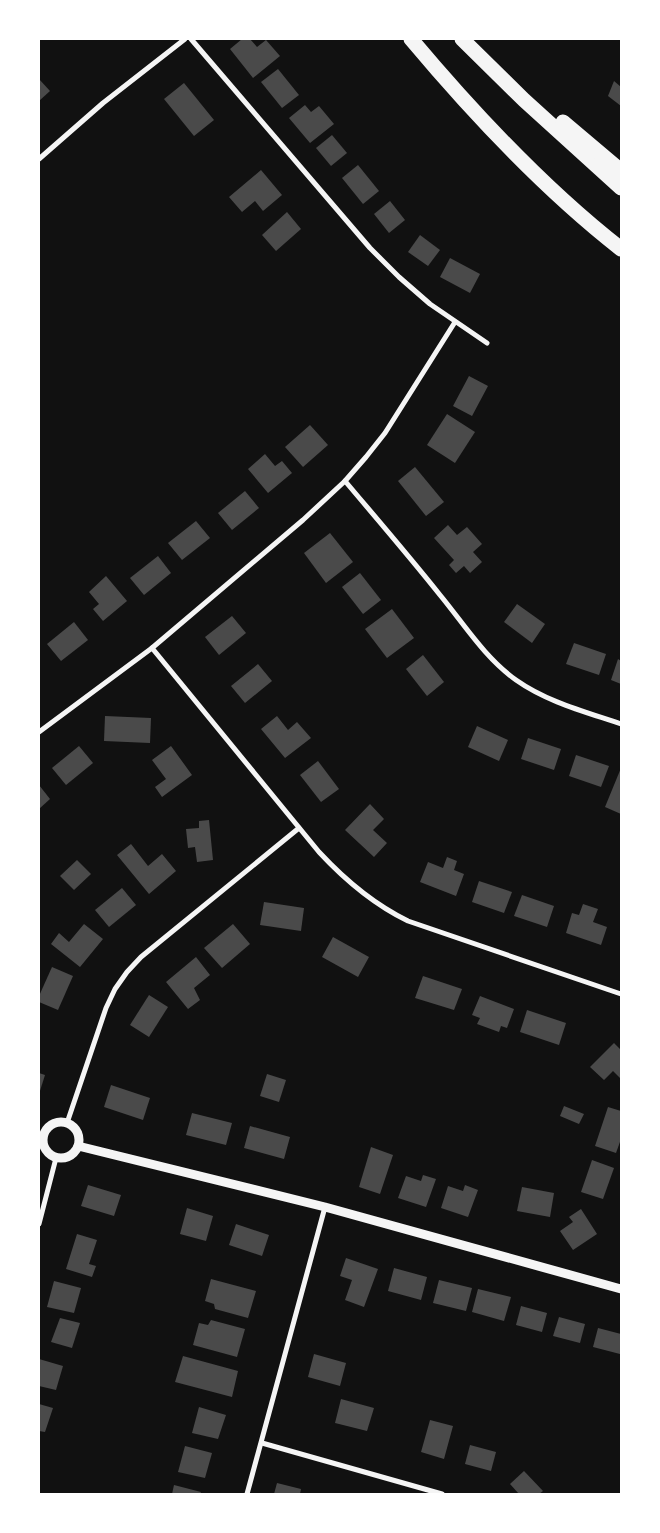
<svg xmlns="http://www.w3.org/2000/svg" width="660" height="1533" font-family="Mulish,sans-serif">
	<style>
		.building { fill: #4a4a4a }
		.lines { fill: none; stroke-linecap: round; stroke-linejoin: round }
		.minor { stroke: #f5f5f5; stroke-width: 5 }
		.tertiary { stroke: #f5f5f5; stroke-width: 9 }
		.motorway { stroke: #f5f5f5; stroke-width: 15 }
	</style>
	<rect width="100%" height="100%" fill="#111"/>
	<!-- building -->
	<g class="building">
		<polygon points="242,39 250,39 257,47 266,40 280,56 253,78 230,49"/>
		<polygon points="278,69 299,95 282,108 261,82"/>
		<polygon points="39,79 50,91 39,101"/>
		<polygon points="614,81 621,87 621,106 608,96"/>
		<polygon points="184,83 214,120 194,136 164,99"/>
		<polygon points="305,105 311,112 319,106 334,124 310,143 289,118"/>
		<polygon points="332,135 347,153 331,166 316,148"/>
		<polygon points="358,165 379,191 363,204 342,178"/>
		<polygon points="261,170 282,195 263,211 255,201 242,212 229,197"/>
		<polygon points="390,201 405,220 389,233 374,214"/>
		<polygon points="287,212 301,229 276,251 262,235"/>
		<polygon points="420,235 440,250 428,266 408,252"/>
		<polygon points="450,258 480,274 470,293 440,277"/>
		<polygon points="469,376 488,386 472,416 453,406"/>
		<polygon points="447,414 475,432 455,463 427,445"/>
		<polygon points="310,425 328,445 303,467 285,447"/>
		<polygon points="265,454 275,466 282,461 292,473 268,493 248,469"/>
		<polygon points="415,467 444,502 426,516 398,481"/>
		<polygon points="245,491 259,508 232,530 218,513"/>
		<polygon points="196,521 210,538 182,560 168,543"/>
		<polygon points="448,525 457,535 467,527 482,544 473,552 482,562 470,573 464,566 456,573 449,565 454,560 434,538"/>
		<polygon points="330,533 353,562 326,583 304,553"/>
		<polygon points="158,556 171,573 144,595 130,578"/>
		<polygon points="360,573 381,600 363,614 342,587"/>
		<polygon points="106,576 127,601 103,621 93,609 99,604 89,592"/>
		<polygon points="517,604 545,624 532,643 504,622"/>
		<polygon points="392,609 414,638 387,658 365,629"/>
		<polygon points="232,616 246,633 219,655 205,637"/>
		<polygon points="74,622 88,640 61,661 47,644"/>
		<polygon points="574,643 606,654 599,675 566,664"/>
		<polygon points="423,655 444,682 427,696 406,669"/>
		<polygon points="618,659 621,661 621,684 611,680"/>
		<polygon points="258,664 272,681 245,703 231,686"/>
		<polygon points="105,716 151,718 150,743 104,741"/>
		<polygon points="277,716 288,730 297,722 311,738 285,758 261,729"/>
		<polygon points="477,726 508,740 499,761 468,747"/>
		<polygon points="528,738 561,749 554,770 521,759"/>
		<polygon points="79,746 93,763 66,785 52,768"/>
		<polygon points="171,746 192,775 162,797 155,787 166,779 152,760"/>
		<polygon points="576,755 609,766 601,787 569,776"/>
		<polygon points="318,761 339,789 321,802 300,775"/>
		<polygon points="621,768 621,814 605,807"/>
		<polygon points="39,785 50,799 39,809"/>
		<polygon points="370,804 384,819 373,830 387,843 374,857 345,830"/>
		<polygon points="209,820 213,860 197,862 195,847 188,848 186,829 199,828 199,821"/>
		<polygon points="131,844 148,866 162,854 176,871 149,894 117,855"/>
		<polygon points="447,857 457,861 454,870 464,874 456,896 420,882 428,862 443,868"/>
		<polygon points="77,860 91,874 74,890 60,876"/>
		<polygon points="479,881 512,892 504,913 472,902"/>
		<polygon points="122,888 136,905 109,927 95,910"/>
		<polygon points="522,895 554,906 547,927 514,916"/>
		<polygon points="264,902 304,908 301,931 260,925"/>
		<polygon points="583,904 598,909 593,922 607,927 601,945 566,933 572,913 579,915"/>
		<polygon points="84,924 103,939 80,967 51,944 59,933 69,942"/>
		<polygon points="233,924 250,944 222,968 204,948"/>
		<polygon points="333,937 369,957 358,977 322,957"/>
		<polygon points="196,957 210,975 194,988 200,1000 188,1009 166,982"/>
		<polygon points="52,967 73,976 58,1010 39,1002 39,996"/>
		<polygon points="423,976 462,989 454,1010 415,998"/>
		<polygon points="149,995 168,1007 149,1037 130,1025"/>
		<polygon points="480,996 514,1009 507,1028 501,1026 499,1032 477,1024 480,1018 472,1015"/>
		<polygon points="527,1010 566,1023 559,1045 520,1032"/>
		<polygon points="614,1043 621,1050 621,1079 613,1071 604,1080 590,1067"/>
		<polygon points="39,1073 45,1075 39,1094"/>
		<polygon points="267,1074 286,1080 279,1102 260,1096"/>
		<polygon points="111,1085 150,1098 143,1120 104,1107"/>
		<polygon points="564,1106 584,1114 579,1124 560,1116"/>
		<polygon points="608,1107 621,1111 621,1139 616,1153 595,1146"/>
		<polygon points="192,1113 232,1123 226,1145 186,1135"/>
		<polygon points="250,1126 290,1137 284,1159 244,1148"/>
		<polygon points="371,1147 393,1155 380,1194 359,1187"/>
		<polygon points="592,1160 614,1168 603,1199 581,1192"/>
		<polygon points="423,1175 436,1179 426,1207 398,1198 406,1176 421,1181"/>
		<polygon points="88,1185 121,1195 114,1216 81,1206"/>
		<polygon points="465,1185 478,1190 468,1217 441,1208 448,1186 463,1191"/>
		<polygon points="522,1187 554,1193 550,1217 517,1211"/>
		<polygon points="187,1208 213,1216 206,1241 180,1234"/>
		<polygon points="581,1209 597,1234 573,1250 560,1231 573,1222 569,1217"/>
		<polygon points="236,1224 269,1235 262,1256 229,1245"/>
		<polygon points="77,1234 97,1240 89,1264 96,1266 92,1277 66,1269"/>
		<polygon points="346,1258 378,1269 364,1307 345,1300 352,1280 340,1276"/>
		<polygon points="394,1268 427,1277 421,1300 388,1291"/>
		<polygon points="211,1279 256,1291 248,1318 215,1309 214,1304 205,1301"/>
		<polygon points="439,1280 472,1288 466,1311 433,1303"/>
		<polygon points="54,1281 81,1288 74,1313 47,1307"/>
		<polygon points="478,1289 511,1297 504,1321 472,1312"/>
		<polygon points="521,1306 547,1313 542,1332 516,1325"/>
		<polygon points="559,1317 585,1324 580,1343 553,1336"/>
		<polygon points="60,1318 80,1323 72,1348 51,1342"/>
		<polygon points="211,1320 245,1329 237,1357 193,1345 199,1323 208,1325"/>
		<polygon points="598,1328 621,1334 620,1354 593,1347"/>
		<polygon points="314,1354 346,1363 340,1386 308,1377"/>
		<polygon points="183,1356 238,1371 232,1397 175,1382"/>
		<polygon points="39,1359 63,1366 56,1390 39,1386"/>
		<polygon points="341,1399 374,1408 367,1431 335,1423"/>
		<polygon points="39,1404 53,1408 45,1432 39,1431"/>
		<polygon points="199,1407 226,1415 218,1439 192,1433"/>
		<polygon points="430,1420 453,1426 444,1459 421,1452"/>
		<polygon points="470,1445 496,1452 491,1471 465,1464"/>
		<polygon points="185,1446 212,1453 205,1478 178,1472"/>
		<polygon points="524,1471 543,1491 539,1494 519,1494 510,1484"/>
		<polygon points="277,1483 301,1489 300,1494 274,1494"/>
		<polygon points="174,1485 201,1492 200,1494 172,1494"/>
	</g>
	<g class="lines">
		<!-- minor -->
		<g class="minor">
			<polyline points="191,39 370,248 399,277 430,304 487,343"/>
			<polyline points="39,159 103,103 185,39"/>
			<path d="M 345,481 C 377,519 409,556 440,595 C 464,624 485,658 516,680 C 547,702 586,712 621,724"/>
			<path d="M 152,648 L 319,852 C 345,880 373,904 408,921 L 621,994"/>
			<polyline points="39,732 152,648 303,520 345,481 366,457 385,433 455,322"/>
			<polyline points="67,1123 106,1008 115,989 127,972 141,957 299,828"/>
			<polyline points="39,1224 56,1158"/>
			<polyline points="262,1443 442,1494"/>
			<polyline points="247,1494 325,1207"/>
		</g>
		<!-- tertiary -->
		<g class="tertiary">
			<circle cx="61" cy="1140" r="18"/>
			<polyline points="78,1146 325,1207 621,1289"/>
		</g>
		<!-- motorway -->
		<g class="motorway">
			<path d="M 411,39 C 474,114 544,189 621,249"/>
			<polyline points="462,39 524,100 621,188"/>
			<polyline points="563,122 621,171"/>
		</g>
	</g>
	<!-- border -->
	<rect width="660" height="1533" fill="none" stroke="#ffffff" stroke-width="80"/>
</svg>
